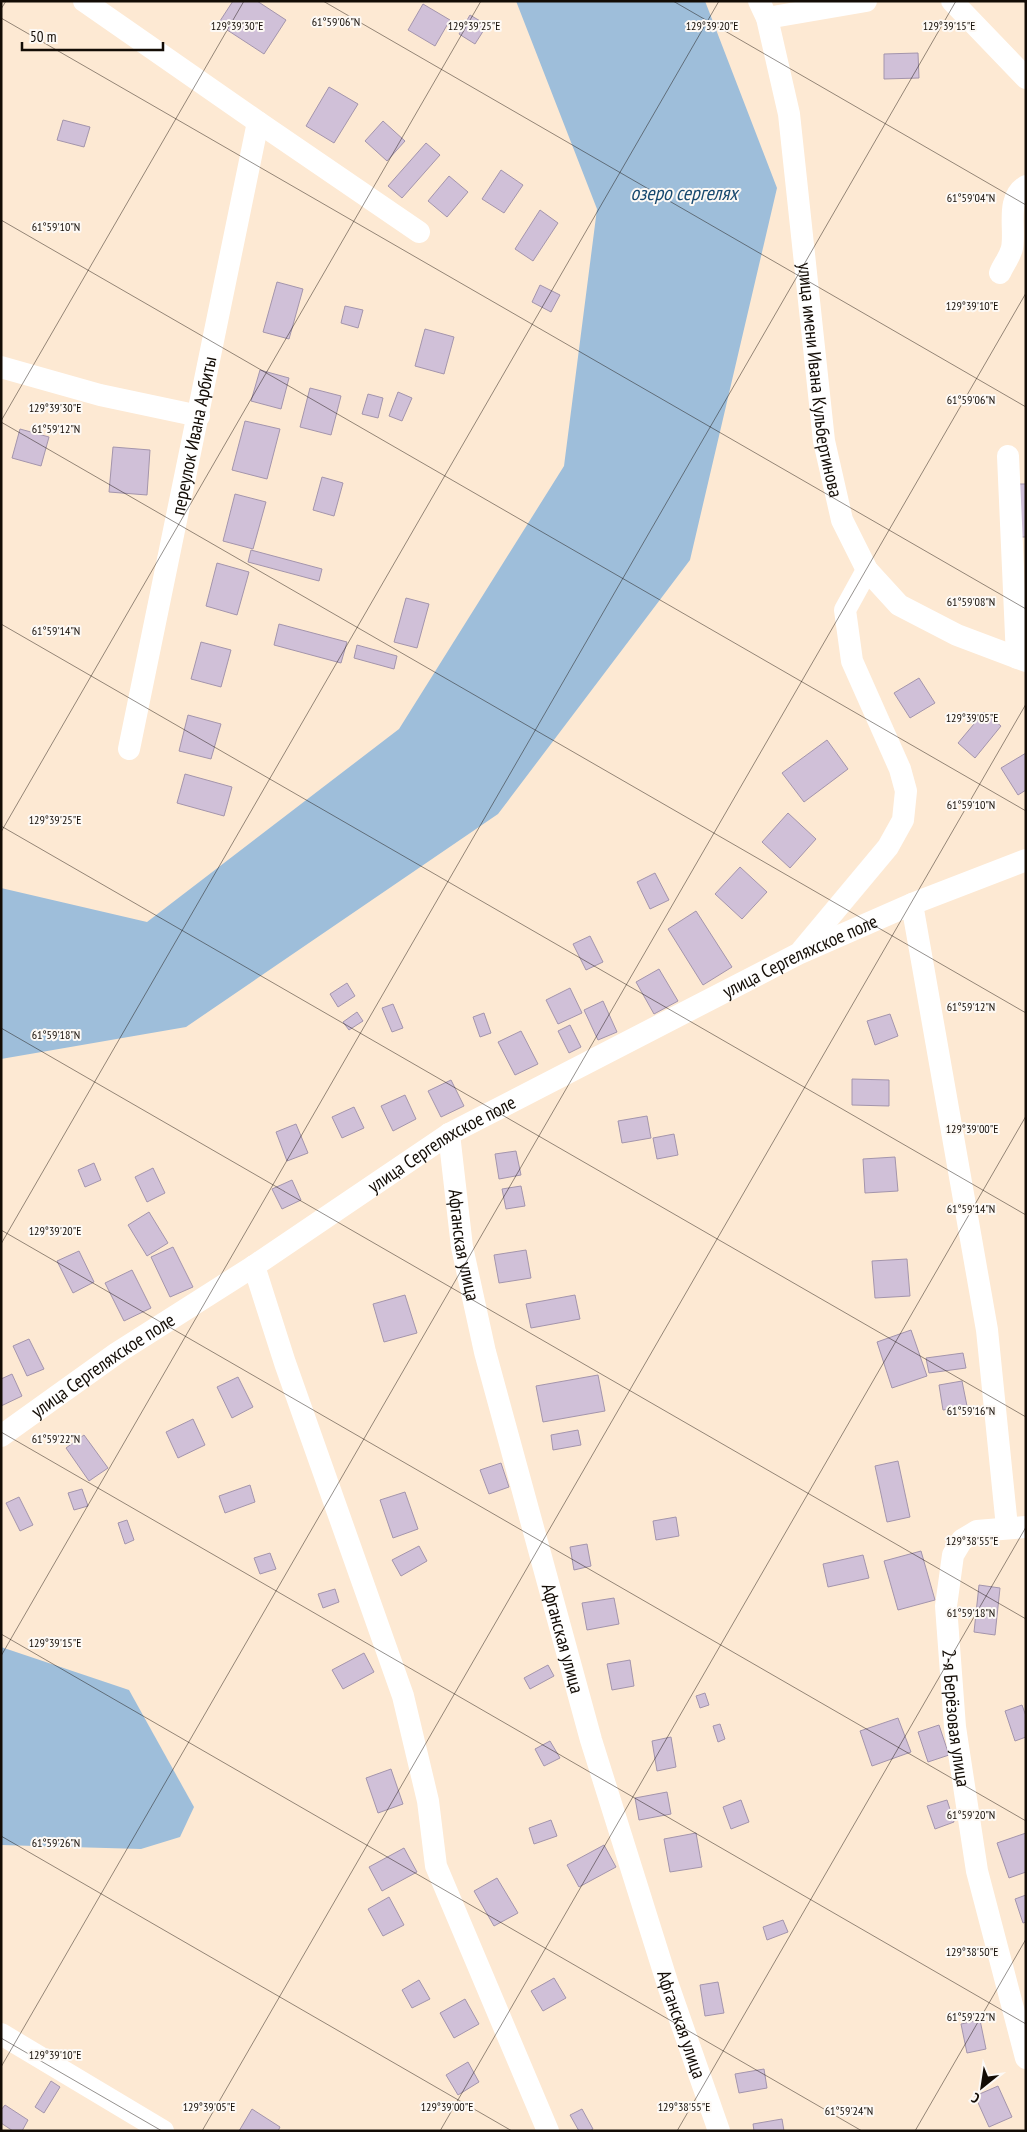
<svg xmlns="http://www.w3.org/2000/svg" width="1027" height="2132" font-family="'PT Sans Narrow',sans-serif">
	<style>
		.water { fill: #9ebeda }
		.building { fill: #d0c0d8; stroke: #a495ac }
		.lines { fill: none; stroke-linecap: round; stroke-linejoin: round }
		.minor { stroke: #fff; stroke-width: 22 }
		.ticks { fill: none; stroke: #130c05; stroke-width: 1; stroke-opacity: 0.45 }
		.labels { text-anchor: middle; stroke-width: 4; stroke-linejoin: round; paint-order: stroke }
		.street-label { font-size: 19px; fill: #130c05; stroke: #fdf9f5 }
		.water-label { font-size: 20px; font-style: italic; fill: #18496f; stroke: #fdf9f5 }
		.ticks-label { font-size: 12px; text-anchor: middle; fill: #130c05; stroke: #fdf9f5; stroke-width: 4; stroke-linejoin: round; paint-order: stroke }
	</style>
	<rect width="100%" height="100%" fill="#fde9d3"/>
	<!-- water -->
	<g class="water">
		<polygon points="516,1 705,1 777,188 690,560 498,814 186,1027 1,1059 1,888 147,922 399,729 564,466 597,209"/>
		<polygon points="1,1647 129,1690 194,1807 180,1837 141,1849 1,1845"/>
	</g>
	<!-- building -->
	<g class="building">
		<polygon points="233,1 257,1 286,20 264,54 218,24"/>
		<polygon points="423,4 450,20 435,46 408,30"/>
		<polygon points="470,15 487,25 475,44 459,34"/>
		<polygon points="918,53 919,78 884,79 884,54"/>
		<polygon points="329,87 358,104 334,143 306,126"/>
		<polygon points="63,120 90,127 84,147 57,140"/>
		<polygon points="383,121 405,141 387,161 365,141"/>
		<polygon points="426,143 440,155 402,198 388,186"/>
		<polygon points="501,170 523,185 504,213 482,199"/>
		<polygon points="449,176 468,192 447,217 428,201"/>
		<polygon points="540,210 558,223 533,261 515,249"/>
		<polygon points="277,282 303,289 289,339 263,332"/>
		<polygon points="540,285 560,295 551,312 532,302"/>
		<polygon points="345,306 363,310 358,328 341,323"/>
		<polygon points="425,329 454,337 444,374 415,366"/>
		<polygon points="260,370 289,378 281,409 251,401"/>
		<polygon points="310,388 341,396 331,435 300,427"/>
		<polygon points="398,392 412,398 402,421 389,416"/>
		<polygon points="368,394 383,398 378,418 362,414"/>
		<polygon points="245,421 280,429 267,479 232,470"/>
		<polygon points="20,429 49,437 41,466 12,458"/>
		<polygon points="113,447 150,450 147,495 109,492"/>
		<polygon points="322,477 343,483 334,516 313,510"/>
		<polygon points="1018,484 1026,484 1026,537 1019,537"/>
		<polygon points="235,494 266,502 253,549 223,541"/>
		<polygon points="251,550 322,569 319,581 248,562"/>
		<polygon points="217,563 249,572 237,615 206,606"/>
		<polygon points="406,598 429,604 417,648 394,642"/>
		<polygon points="279,624 347,642 341,663 274,645"/>
		<polygon points="201,642 231,650 221,687 191,679"/>
		<polygon points="357,645 397,656 394,669 354,658"/>
		<polygon points="919,678 935,703 910,718 894,693"/>
		<polygon points="984,712 1001,726 975,758 958,743"/>
		<polygon points="188,715 221,724 211,759 179,751"/>
		<polygon points="827,740 848,769 804,802 782,773"/>
		<polygon points="1026,753 1026,790 1018,795 1001,768"/>
		<polygon points="185,774 232,787 224,816 177,803"/>
		<polygon points="788,813 816,839 790,868 762,842"/>
		<polygon points="740,867 767,892 742,919 715,894"/>
		<polygon points="655,873 669,900 650,909 637,882"/>
		<polygon points="696,911 732,967 703,985 668,929"/>
		<polygon points="590,936 603,962 586,970 573,944"/>
		<polygon points="659,969 678,1001 654,1014 636,982"/>
		<polygon points="347,983 355,996 338,1007 330,994"/>
		<polygon points="570,988 582,1013 558,1024 546,1000"/>
		<polygon points="603,1001 617,1032 598,1040 584,1010"/>
		<polygon points="393,1004 403,1028 392,1032 382,1008"/>
		<polygon points="357,1012 363,1021 349,1030 343,1022"/>
		<polygon points="484,1013 491,1033 480,1037 473,1017"/>
		<polygon points="890,1014 898,1036 875,1045 867,1021"/>
		<polygon points="570,1025 581,1047 569,1053 558,1031"/>
		<polygon points="521,1031 538,1064 515,1075 498,1042"/>
		<polygon points="852,1079 889,1080 889,1106 852,1105"/>
		<polygon points="451,1080 464,1106 441,1117 428,1091"/>
		<polygon points="405,1095 416,1119 393,1131 381,1106"/>
		<polygon points="354,1107 364,1128 342,1138 332,1117"/>
		<polygon points="647,1116 651,1138 622,1143 618,1121"/>
		<polygon points="296,1124 308,1153 287,1161 276,1132"/>
		<polygon points="674,1134 678,1155 657,1159 653,1138"/>
		<polygon points="516,1151 521,1175 499,1179 495,1154"/>
		<polygon points="895,1157 898,1191 865,1193 863,1159"/>
		<polygon points="94,1163 101,1180 85,1187 78,1170"/>
		<polygon points="153,1168 165,1193 147,1202 135,1177"/>
		<polygon points="292,1180 301,1200 282,1209 272,1189"/>
		<polygon points="521,1186 525,1206 506,1209 502,1189"/>
		<polygon points="149,1212 168,1243 147,1256 128,1225"/>
		<polygon points="173,1247 193,1287 170,1297 151,1257"/>
		<polygon points="526,1250 531,1278 499,1283 494,1255"/>
		<polygon points="79,1251 94,1282 73,1293 57,1261"/>
		<polygon points="907,1259 910,1296 875,1298 872,1261"/>
		<polygon points="132,1270 151,1308 124,1321 105,1283"/>
		<polygon points="405,1295 417,1333 384,1342 373,1304"/>
		<polygon points="575,1295 580,1319 531,1328 526,1304"/>
		<polygon points="911,1330 927,1376 892,1388 877,1342"/>
		<polygon points="29,1339 44,1369 27,1376 13,1346"/>
		<polygon points="963,1353 966,1368 929,1373 926,1358"/>
		<polygon points="12,1374 22,1396 1,1406 1,1379"/>
		<polygon points="598,1375 605,1411 543,1422 536,1386"/>
		<polygon points="238,1377 253,1407 232,1418 217,1387"/>
		<polygon points="962,1381 967,1406 943,1410 939,1385"/>
		<polygon points="193,1419 205,1445 178,1458 166,1432"/>
		<polygon points="578,1430 581,1445 553,1450 551,1435"/>
		<polygon points="84,1435 108,1468 89,1481 66,1448"/>
		<polygon points="898,1461 910,1517 887,1522 875,1466"/>
		<polygon points="501,1463 509,1487 489,1494 480,1470"/>
		<polygon points="250,1485 255,1502 225,1513 219,1496"/>
		<polygon points="82,1489 88,1506 74,1510 68,1493"/>
		<polygon points="405,1492 418,1529 393,1538 380,1500"/>
		<polygon points="19,1497 33,1525 20,1531 6,1503"/>
		<polygon points="676,1517 679,1536 656,1540 653,1521"/>
		<polygon points="127,1520 134,1540 125,1544 118,1523"/>
		<polygon points="587,1544 591,1566 574,1570 570,1547"/>
		<polygon points="419,1546 427,1561 401,1576 392,1560"/>
		<polygon points="921,1551 935,1600 898,1610 884,1561"/>
		<polygon points="270,1553 276,1569 260,1574 254,1558"/>
		<polygon points="863,1555 869,1578 828,1587 823,1564"/>
		<polygon points="979,1585 1000,1588 995,1635 974,1632"/>
		<polygon points="335,1589 339,1602 323,1608 318,1594"/>
		<polygon points="614,1598 619,1624 587,1630 582,1603"/>
		<polygon points="364,1653 374,1672 343,1689 332,1670"/>
		<polygon points="630,1660 634,1686 612,1690 607,1664"/>
		<polygon points="548,1665 554,1676 530,1689 524,1678"/>
		<polygon points="705,1693 709,1705 700,1708 696,1696"/>
		<polygon points="1022,1705 1026,1716 1026,1737 1015,1741 1005,1711"/>
		<polygon points="898,1718 911,1752 872,1766 860,1731"/>
		<polygon points="720,1724 725,1739 718,1742 713,1726"/>
		<polygon points="939,1725 949,1755 928,1762 918,1732"/>
		<polygon points="671,1737 676,1767 657,1771 652,1741"/>
		<polygon points="550,1741 560,1758 544,1766 535,1749"/>
		<polygon points="391,1769 403,1804 378,1813 366,1778"/>
		<polygon points="667,1792 671,1814 639,1820 635,1798"/>
		<polygon points="741,1800 749,1822 731,1829 723,1807"/>
		<polygon points="947,1800 954,1822 935,1829 927,1806"/>
		<polygon points="551,1820 557,1836 534,1844 529,1828"/>
		<polygon points="696,1833 702,1867 670,1872 664,1839"/>
		<polygon points="1026,1833 1026,1872 1009,1878 997,1843"/>
		<polygon points="604,1845 616,1867 579,1887 567,1865"/>
		<polygon points="404,1848 417,1872 382,1891 369,1867"/>
		<polygon points="497,1878 518,1913 494,1926 474,1891"/>
		<polygon points="1026,1895 1026,1922 1023,1923 1015,1899"/>
		<polygon points="389,1897 404,1925 383,1936 368,1909"/>
		<polygon points="783,1920 788,1932 767,1940 763,1927"/>
		<polygon points="554,1978 566,1998 543,2011 531,1991"/>
		<polygon points="419,1980 430,1999 412,2008 402,1990"/>
		<polygon points="718,1982 724,2013 705,2016 700,1985"/>
		<polygon points="465,1999 479,2024 454,2038 440,2013"/>
		<polygon points="980,2020 986,2049 967,2053 961,2024"/>
		<polygon points="468,2062 479,2082 458,2095 446,2075"/>
		<polygon points="764,2069 767,2088 739,2093 735,2074"/>
		<polygon points="51,2081 60,2087 44,2113 35,2107"/>
		<polygon points="998,2086 1012,2117 989,2127 975,2096"/>
		<polygon points="5,2105 28,2120 22,2131 13,2131 1,2123 1,2110"/>
		<polygon points="252,2109 280,2127 278,2131 239,2131"/>
		<polygon points="582,2109 593,2129 590,2131 579,2131 570,2115"/>
		<polygon points="782,2119 784,2131 754,2131 753,2124"/>
	</g>
	<g class="lines">
		<!-- minor -->
		<g class="minor">
			<polyline points="84,1 258,122 419,232"/>
			<path id="s1" d="M 759,1 L 767,18 L 789,114 L 824,441 L 842,520 L 867,570 L 899,605 L 957,635 L 1026,661"/>
			<polyline points="952,1 1026,78"/>
			<polyline points="767,18 866,1"/>
			<path d="M 1000,273 C 1003,265 1010,257 1012,248 C 1016,229 1005,199 1026,186"/>
			<polyline points="1,367 100,395 199,416"/>
			<polyline points="1008,456 1017,658"/>
			<path id="s2" d="M 129,749 L 258,122"/>
			<polyline points="802,950 888,847 903,820 906,791 900,769 852,661 845,610 867,570"/>
			<path id="s3" d="M 449,1134 L 462,1247 L 485,1352 L 591,1740 L 668,1985 L 719,2131"/>
			<polyline points="254,1266 285,1363 403,1696 428,1801 436,1866 548,2131"/>
			<path id="s4" d="M 1,1436 L 117,1353 L 254,1266 L 449,1134 L 798,954 L 912,904"/>
			<polyline points="1007,1527 987,1330 912,904 1026,860"/>
			<path id="s5" d="M 1026,1527 L 977,1531 L 962,1540 L 953,1555 L 946,1606 L 955,1727 L 977,1871 L 1026,2058"/>
			<polyline points="1,2034 163,2131"/>
		</g>
	</g>
	<!-- ticks -->
	<path class="ticks" d="M 323,1 L 1026,407M 673,1 L 1026,205M 1023,1 L 1026,3M 1,9 L 6,1M 1,18 L 1026,609M 1,220 L 1026,811M 1,421 L 244,1M 1,422 L 1026,1013M 1,624 L 1026,1215M 1,826 L 1026,1417M 1,832 L 481,1M 1,1028 L 1026,1619M 1,1230 L 1026,1821M 1,1244 L 719,1M 1,1432 L 1026,2024M 1,1634 L 862,2131M 1,1656 L 956,1M 1,1836 L 512,2131M 1,2038 L 162,2131M 1,2067 L 1026,293M 202,2131 L 1026,704M 440,2131 L 1026,1116M 677,2131 L 1026,1527M 915,2131 L 1026,1939"/>
	<g class="labels">
		<!-- street labels -->
		<g class="street-label">
			<text dy="7" stroke="none"><textPath href="#s1" startOffset="385">улица имени Ивана Кульбертинова</textPath></text>
			<text dy="7" stroke="none"><textPath href="#s2" startOffset="320">переулок Ивана Арбиты</textPath></text>
			<text dy="7" stroke="none"><textPath href="#s4" startOffset="934">улица Сергеляхское поле</textPath></text>
			<text dy="7" stroke="none"><textPath href="#s4" startOffset="529">улица Сергеляхское поле</textPath></text>
			<text dy="7" stroke="none"><textPath href="#s3" startOffset="112">Афганская улица</textPath></text>
			<text dy="7" stroke="none"><textPath href="#s4" startOffset="124">улица Сергеляхское поле</textPath></text>
			<text dy="7" stroke="none"><textPath href="#s3" startOffset="518">Афганская улица</textPath></text>
			<text dy="7" stroke="none"><textPath href="#s5" startOffset="248">2-я Берёзовая улица</textPath></text>
			<text dy="7" stroke="none"><textPath href="#s3" startOffset="922">Афганская улица</textPath></text>
		</g>
		<!-- water labels -->
		<g class="water-label">
			<text x="684" y="200">озеро сергелях</text>
		</g>
	</g>
	<g class="ticks-label">
		<text x="336" y="26">61°59'06"N</text>
		<text x="237" y="30">129°39'30"E</text>
		<text x="474" y="30">129°39'25"E</text>
		<text x="712" y="30">129°39'20"E</text>
		<text x="949" y="30">129°39'15"E</text>
		<text x="971" y="202">61°59'04"N</text>
		<text x="56" y="231">61°59'10"N</text>
		<text x="972" y="310">129°39'10"E</text>
		<text x="971" y="404">61°59'06"N</text>
		<text x="55" y="412">129°39'30"E</text>
		<text x="56" y="433">61°59'12"N</text>
		<text x="971" y="606">61°59'08"N</text>
		<text x="56" y="635">61°59'14"N</text>
		<text x="972" y="722">129°39'05"E</text>
		<text x="971" y="809">61°59'10"N</text>
		<text x="55" y="824">129°39'25"E</text>
		<text x="971" y="1011">61°59'12"N</text>
		<text x="56" y="1039">61°59'18"N</text>
		<text x="972" y="1133">129°39'00"E</text>
		<text x="971" y="1213">61°59'14"N</text>
		<text x="55" y="1235">129°39'20"E</text>
		<text x="971" y="1415">61°59'16"N</text>
		<text x="56" y="1443">61°59'22"N</text>
		<text x="972" y="1545">129°38'55"E</text>
		<text x="971" y="1617">61°59'18"N</text>
		<text x="55" y="1647">129°39'15"E</text>
		<text x="971" y="1819">61°59'20"N</text>
		<text x="56" y="1847">61°59'26"N</text>
		<text x="972" y="1956">129°38'50"E</text>
		<text x="971" y="2021">61°59'22"N</text>
		<text x="55" y="2059">129°39'10"E</text>
		<text x="209" y="2111">129°39'05"E</text>
		<text x="447" y="2111">129°39'00"E</text>
		<text x="684" y="2111">129°38'55"E</text>
		<text x="849" y="2115">61°59'24"N</text>
	</g>
	<!-- border -->
	<rect width="1027" height="2132" fill="none" stroke="#130c05" stroke-width="5"/>
	<!-- north arrow -->
	<g transform="translate(982 2087) rotate(210)" stroke="#fdf9f5" stroke-width="4" paint-order="stroke">
	<path d="M0-4L9 19L0 12L-9 19Z" fill="#130c05"/>
	<text y="-8" font-size="14" font-weight="bold" text-anchor="middle" fill="#130c05">С</text>
	</g>
	<!-- scale -->
	<path d="M22 42v8h141v-8" fill="none" stroke="#130c05" stroke-width="2.5"/>
	<text x="30" y="42" font-size="15" fill="#130c05" stroke="#fdf9f5" stroke-width="4" paint-order="stroke">50 m</text>
</svg>
